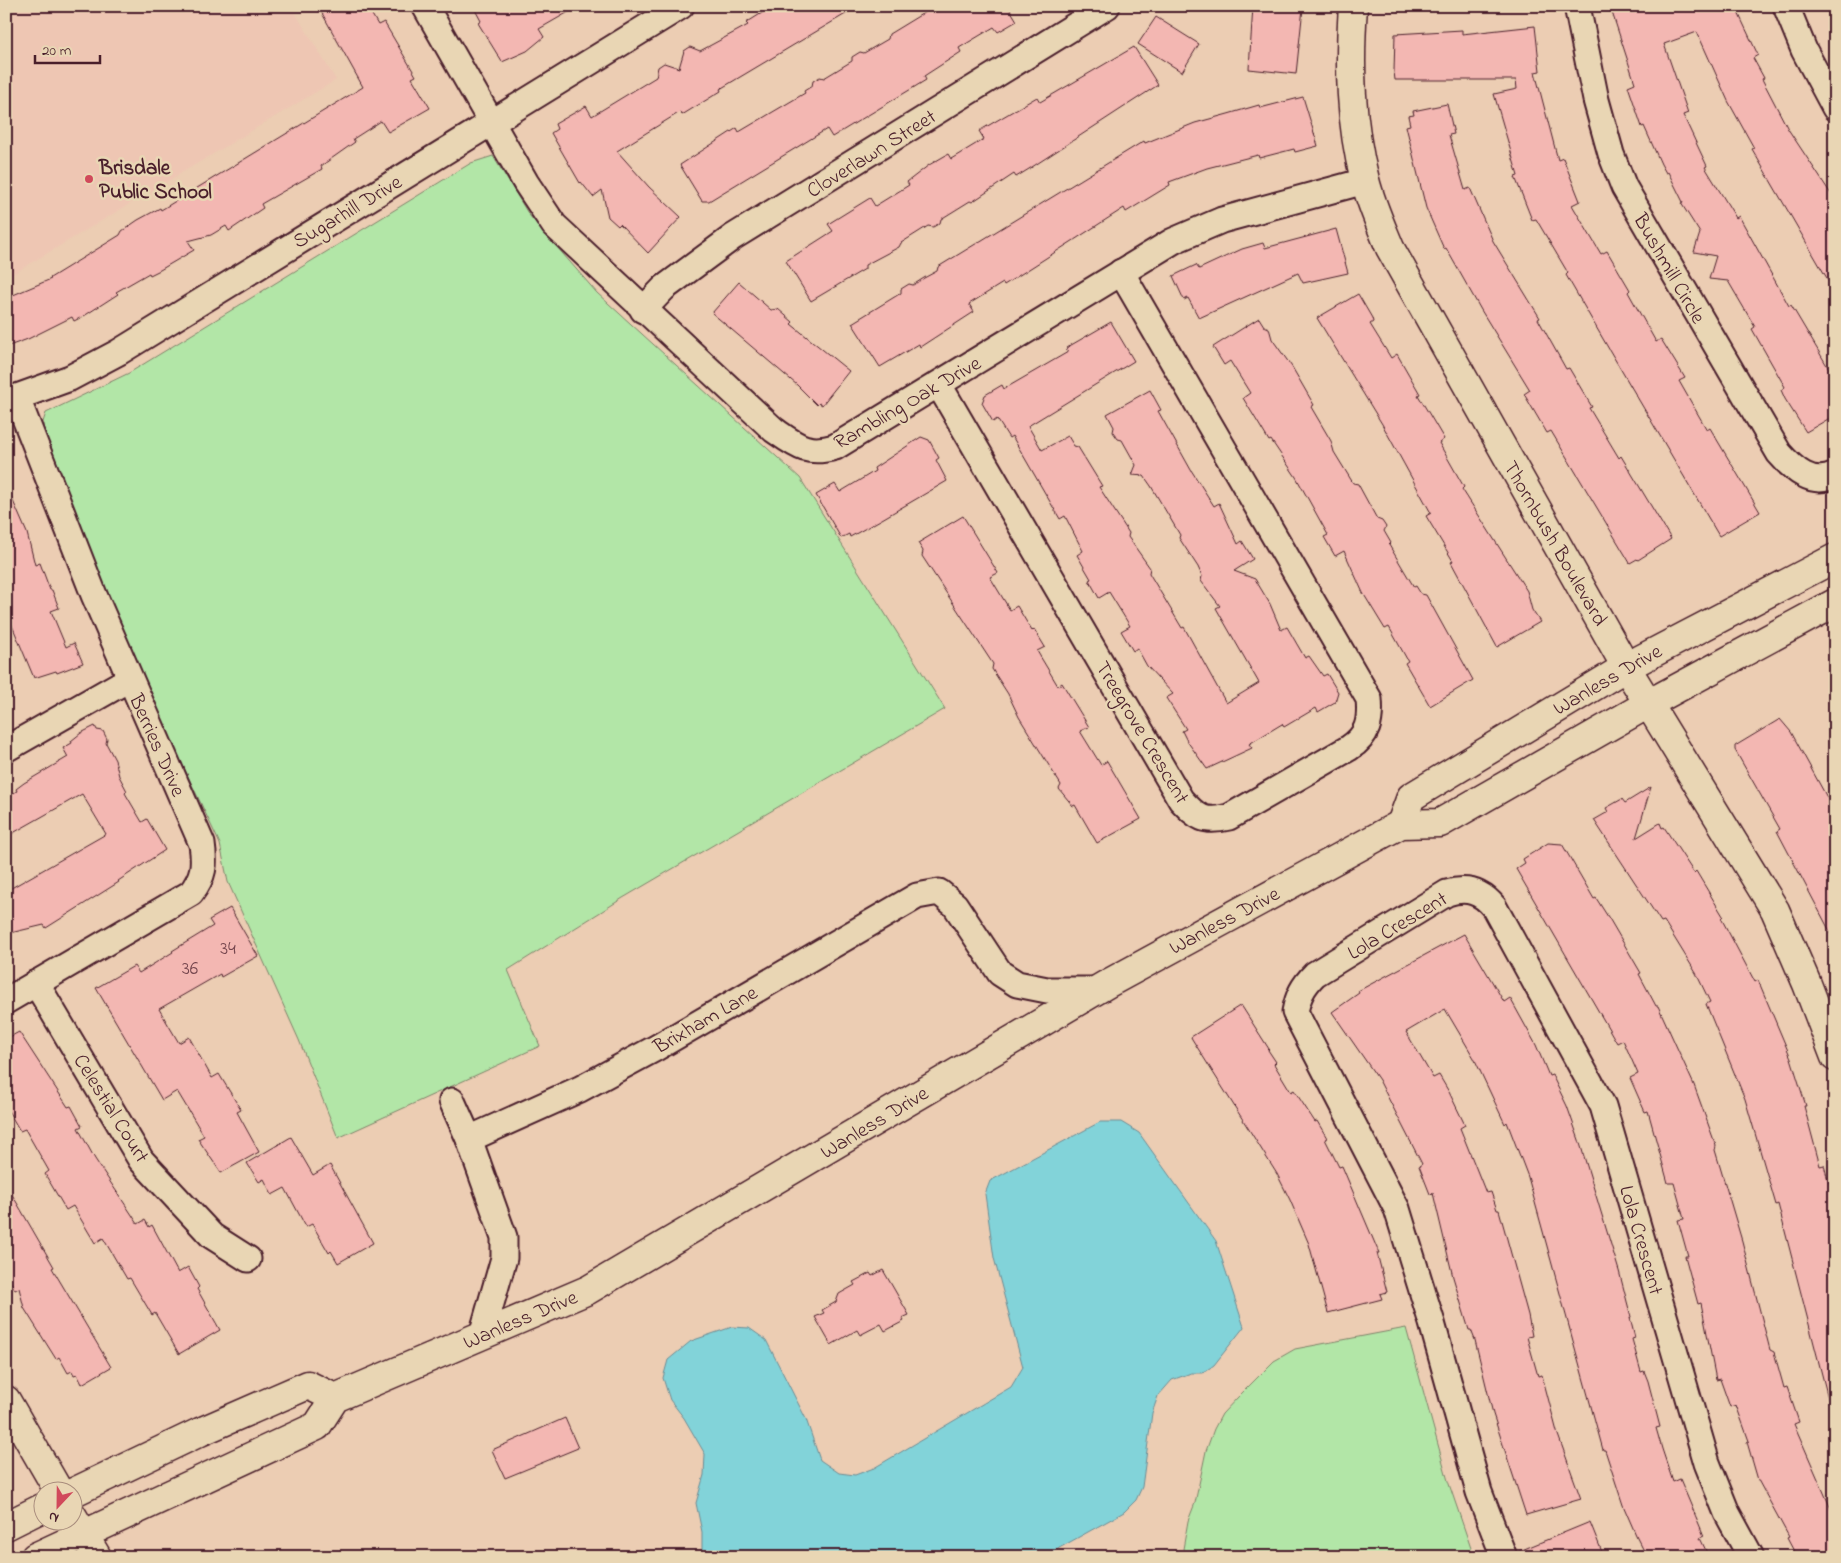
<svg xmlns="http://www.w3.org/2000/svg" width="1841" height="1563" font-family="'Indie Flower',sans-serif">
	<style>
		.built { fill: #eec6b3 }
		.green { fill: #b2e6a7; stroke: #7e8269 }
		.water { fill: #82d3d9; stroke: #6c8b93 }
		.building { fill: #f3b7b2; stroke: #4a1f2b }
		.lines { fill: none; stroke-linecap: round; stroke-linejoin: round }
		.minor-casing { stroke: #4a1f2b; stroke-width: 29 }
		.tertiary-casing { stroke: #4a1f2b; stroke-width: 31 }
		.secondary-casing { stroke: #4a1f2b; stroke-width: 31 }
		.minor { stroke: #e9d6b4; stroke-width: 25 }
		.tertiary { stroke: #e9d6b4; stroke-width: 28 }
		.secondary { stroke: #e9d6b4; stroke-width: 28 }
		.poi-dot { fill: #d1495b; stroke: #e9d6b4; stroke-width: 2 }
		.labels { text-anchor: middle; stroke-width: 5; stroke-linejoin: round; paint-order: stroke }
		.number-label { font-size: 19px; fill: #74454d }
		.street-label { font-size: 21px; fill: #4a1f2b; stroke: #e9d6b4 }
		.poi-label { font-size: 21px; font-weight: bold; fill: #4a1f2b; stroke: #e9d6b4; text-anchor: start }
	</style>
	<rect width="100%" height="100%" fill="#eccdb3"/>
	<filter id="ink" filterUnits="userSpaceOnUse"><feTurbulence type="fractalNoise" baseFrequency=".02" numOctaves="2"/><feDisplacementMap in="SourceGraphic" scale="10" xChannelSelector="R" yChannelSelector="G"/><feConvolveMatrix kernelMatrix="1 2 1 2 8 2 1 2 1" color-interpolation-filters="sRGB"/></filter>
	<g filter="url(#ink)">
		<!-- built -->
		<polygon class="built" points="6,6 291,6 336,80 6,278"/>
		<!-- green -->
		<g class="green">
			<polygon points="493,156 529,215 597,293 800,478 945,709 623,898 508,970 540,1046 338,1138 299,1040 228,882 220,844 152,700 104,587 44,434 43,422 46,413 129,373 471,163"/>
			<polygon points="1406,1328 1448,1481 1474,1557 1188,1557 1183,1549 1188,1521 1195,1503 1206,1451 1214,1429 1222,1414 1238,1397 1274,1361 1295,1349"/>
		</g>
		<!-- water -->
		<polygon class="water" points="1100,1122 1121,1122 1139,1133 1216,1241 1244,1327 1214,1365 1203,1373 1191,1373 1172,1380 1158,1396 1152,1413 1142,1487 1136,1500 1124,1512 1043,1557 702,1557 702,1532 696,1503 704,1475 705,1454 684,1418 670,1400 663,1378 668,1360 691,1341 732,1327 749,1328 766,1340 806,1419 820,1460 839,1473 855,1475 874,1468 1011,1387 1023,1367 994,1258 985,1194 990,1181"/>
		<!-- building -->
		<g class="building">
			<polygon points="318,6 367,6 378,25 384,22 416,76 412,78 430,108 388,132 381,121 353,139 355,142 321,166 322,169 261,204 263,208 229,231 226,226 211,235 188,241 194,250 160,270 150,275 149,273 116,292 118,294 84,316 74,321 72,317 28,339 6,347 6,298 51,279 50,278 120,235 122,231 138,220 160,208 161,210 363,87"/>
			<polygon points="473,6 579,6 539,29 544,37 527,51 502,62 478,23 481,21"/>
			<polygon points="773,6 859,6 720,89 721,91 682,115 680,112 617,151 649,187 681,217 648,253 620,224 618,226 608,217 602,190 593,197 581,182 580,183 551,133 557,129 555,124 586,106 592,116 656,77 658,67 664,63 679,68 684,51 690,47 700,51 748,25 746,23"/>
			<polygon points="935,6 1008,6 1017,21 998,32 994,27 959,48 961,52 924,76 926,80 832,137 827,129 709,201 702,201 680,165 737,128 739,132 805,93 804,91 812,86 813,81 820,77 824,78 852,61 852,57 860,52 864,53 888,39 889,34"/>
			<polygon points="1253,6 1303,8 1296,74 1249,69"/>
			<polygon points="1610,6 1735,6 1758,55 1753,58 1764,78 1762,79 1788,129 1835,200 1835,292 1752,149 1754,148 1728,101 1697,32 1664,44 1688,113 1683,115 1707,166 1705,167 1736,218 1739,216 1789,306 1791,305 1835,379 1835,415 1806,432 1785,399 1781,390 1785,387 1752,329 1755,327 1728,281 1709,279 1716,256 1694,252 1700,233 1681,203 1683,202 1668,172 1666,173 1661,164 1644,126 1642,127 1628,86 1635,83"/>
			<polygon points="1156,17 1199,44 1182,72 1138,44"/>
			<polygon points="1535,26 1540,71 1535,72 1558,160 1563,158 1580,201 1572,205 1601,254 1607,251 1630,290 1628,292 1656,342 1661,339 1685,378 1679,381 1707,430 1710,428 1760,512 1719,536 1610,351 1566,275 1568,273 1536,219 1532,220 1515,177 1518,176 1494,94 1517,89 1516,80 1395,80 1394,72 1395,34 1462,30 1462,34"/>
			<polygon points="1134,47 1158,85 1029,169 1016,177 1014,174 972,202 970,201 941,219 940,223 933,227 928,226 901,243 899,247 865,265 865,269 811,301 786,261 833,231 828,224 870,198 875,206 909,185 907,182 929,165 948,154 951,159 984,139 979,131 1037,97 1040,102"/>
			<polygon points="1303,97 1318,146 1295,152 1294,149 1259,158 1258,155 1207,168 1169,182 1170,185 1126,212 1124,208 1004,285 1003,283 969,304 974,312 920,347 919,344 880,367 852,323 901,293 901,289 909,284 913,285 924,278 937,271 938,267 1144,141 1145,143 1195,123 1228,114 1259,105 1260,108"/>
			<polygon points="1447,104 1454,134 1449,135 1465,190 1470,188 1493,241 1540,318 1538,319 1566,369 1569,368 1592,407 1589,408 1619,458 1621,456 1671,539 1638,560 1637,559 1630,563 1551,431 1547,433 1524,394 1530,390 1481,310 1446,248 1444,249 1426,208 1406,126 1410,125 1408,116 1414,115 1413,111"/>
			<polygon points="1336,229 1348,273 1303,283 1298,273 1199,318 1188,298 1184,300 1173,276 1196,265 1199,269 1242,249 1263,243 1265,248"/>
			<polygon points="739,282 771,310 778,309 793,322 791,324 849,371 822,405 819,403 817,405 797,385 712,313"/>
			<polygon points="1358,294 1372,318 1373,322 1370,324 1391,358 1397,354 1420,394 1418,395 1444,439 1439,443 1464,487 1462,489 1527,591 1532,610 1540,622 1497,647 1451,562 1453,561 1426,516 1431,513 1382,424 1317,318"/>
			<polygon points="1259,318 1264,326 1269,328 1272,339 1292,367 1314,405 1311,407 1331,441 1334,452 1353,483 1358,484 1377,519 1382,521 1386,527 1384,531 1391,543 1389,545 1414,587 1416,586 1421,594 1426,595 1473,680 1430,706 1405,663 1408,661 1389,627 1385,629 1363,593 1344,551 1335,556 1324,537 1328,535 1296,477 1271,440 1269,441 1243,398 1250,393 1230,361 1224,365 1213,347"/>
			<polygon points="1111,322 1134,361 1028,426 1042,450 1068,436 1074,446 1078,447 1102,486 1099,487 1129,533 1128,537 1150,568 1149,573 1182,628 1184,627 1226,703 1259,683 1216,608 1220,606 1201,581 1202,576 1198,567 1179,538 1180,535 1151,486 1144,476 1132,475 1136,465 1122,440 1118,439 1113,432 1114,427 1107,414 1150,390 1161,410 1158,411 1191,470 1214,506 1219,503 1238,544 1242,541 1253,559 1234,571 1255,579 1270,604 1281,630 1287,627 1305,658 1309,656 1323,676 1327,674 1338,692 1335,702 1318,712 1316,708 1284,727 1282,724 1249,744 1252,748 1207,769 1187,741 1182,731 1186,729 1166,698 1173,694 1147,666 1137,648 1133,651 1121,631 1130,626 1109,592 1099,598 1089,580 1091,579 1077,555 1083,551 1065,516 1060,519 1012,436 1009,438 997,419 993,422 982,403 985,395 1002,385 1004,389 1068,352 1066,348"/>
			<polygon points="921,437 929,440 939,458 936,460 947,481 882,519 850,537 849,534 841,538 816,495 835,484 840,492 875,471 874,468"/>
			<polygon points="6,485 27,533 35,565 40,563 50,590 52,590 59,608 51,611 66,647 74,643 83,663 57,673 56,671 34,678 6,611"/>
			<polygon points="963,516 998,573 990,577 1010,610 1017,606 1032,631 1034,629 1045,647 1037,651 1058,686 1062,683 1089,727 1080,731 1101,765 1107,761 1141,819 1097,843 1075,805 1073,806 1059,789 1061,785 1019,717 1008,694 992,669 993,664 922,556 923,551 918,543"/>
			<polygon points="1780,719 1791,732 1835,812 1835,941 1777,831 1780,829 1735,750 1735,746"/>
			<polygon points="95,726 97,730 103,731 107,739 106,743 115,760 119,776 127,791 125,793 142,822 147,819 165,850 118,881 119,882 46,928 44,925 6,934 6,891 106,834 82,794 6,837 6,797 17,791 16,789 24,783 68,757 63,748 72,743 71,741 81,733"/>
			<polygon points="1651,787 1636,838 1660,823 1662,828 1664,827 1694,873 1696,871 1723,916 1721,918 1755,982 1758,980 1791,1058 1806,1106 1804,1106 1820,1166 1824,1165 1835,1206 1835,1401 1829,1402 1778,1204 1776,1205 1745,1099 1706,1004 1710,1002 1696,973 1664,921 1661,922 1594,820 1608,812 1606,808 1622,799 1625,803"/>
			<polygon points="1548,843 1562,844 1594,899 1596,898 1610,920 1641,973 1639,974 1656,1006 1658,1006 1694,1085 1716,1146 1715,1150 1742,1241 1770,1350 1774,1352 1784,1388 1787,1387 1799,1422 1794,1424 1835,1518 1835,1557 1797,1557 1787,1538 1789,1537 1758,1480 1747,1442 1749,1441 1736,1405 1730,1407 1720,1379 1716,1380 1701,1303 1698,1304 1685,1256 1688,1256 1678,1220 1684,1219 1674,1183 1668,1183 1648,1111 1645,1112 1630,1078 1638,1074 1623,1040 1617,1043 1516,869 1525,863 1523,859"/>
			<polygon points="230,908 258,956 221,977 220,974 159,1009 179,1043 189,1037 212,1078 219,1074 241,1110 237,1112 259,1152 221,1173 198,1139 204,1136 177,1091 162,1100 96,988 134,966 139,973 173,952 172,951 213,926 209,920"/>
			<polygon points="1464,934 1504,1002 1510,998 1536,1045 1549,1076 1552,1075 1567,1106 1579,1140 1619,1271 1631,1317 1630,1318 1635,1338 1632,1339 1641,1372 1644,1371 1648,1381 1660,1427 1656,1428 1662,1449 1673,1482 1680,1479 1704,1536 1700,1538 1709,1557 1647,1557 1636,1535 1623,1505 1605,1450 1603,1450 1528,1177 1507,1122 1505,1124 1474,1058 1445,1009 1406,1032 1433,1078 1439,1075 1449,1092 1465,1125 1460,1128 1486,1193 1491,1192 1497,1210 1499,1210 1528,1315 1532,1336 1527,1337 1538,1376 1542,1375 1557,1432 1581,1499 1526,1515 1493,1414 1475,1340 1471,1330 1469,1330 1453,1277 1433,1193 1430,1194 1419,1166 1422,1164 1379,1080 1332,1012 1359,993 1358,991"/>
			<polygon points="1241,1005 1269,1049 1268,1050 1276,1062 1274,1064 1291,1092 1294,1090 1315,1122 1317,1121 1327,1138 1325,1139 1339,1167 1342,1166 1379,1253 1377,1253 1387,1292 1380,1294 1382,1299 1328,1313 1309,1244 1290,1200 1277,1174 1192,1039 1191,1037"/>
			<polygon points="19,1032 68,1107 71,1106 82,1126 78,1128 95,1159 138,1224 145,1220 149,1227 152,1225 178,1273 188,1267 199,1287 197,1289 220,1330 179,1354 155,1313 152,1315 130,1278 127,1279 103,1238 95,1243 73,1206 66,1210 45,1174 49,1171 25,1129 20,1131 6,1107 6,1039"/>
			<polygon points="291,1137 313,1175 330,1165 373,1243 338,1263 331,1251 329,1253 312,1224 306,1227 285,1188 272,1195 264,1179 259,1182 247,1163"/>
			<polygon points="6,1184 54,1267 52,1268 111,1367 82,1384 77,1374 74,1375 72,1371 68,1373 59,1357 56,1359 24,1308 19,1288 15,1290 6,1273"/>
			<polygon points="883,1270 909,1315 902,1318 904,1321 885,1331 881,1324 860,1335 857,1330 831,1345 815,1317 824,1313 822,1310 836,1302 839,1294 855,1285 853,1282 870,1273 872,1276"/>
			<polygon points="565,1418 578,1448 505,1478 492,1450"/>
			<polygon points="1590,1522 1604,1557 1518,1557 1517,1552"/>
		</g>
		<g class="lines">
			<!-- minor casing -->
			<g class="minor-casing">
				<g id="minor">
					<path d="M 425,6 L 526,183 L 554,225 L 774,430 C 797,446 807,455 835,447 L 1173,241 L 1222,220 L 1365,181"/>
					<path d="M 1577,6 L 1596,100 L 1611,154 L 1624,187 L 1779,453 C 1793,469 1812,487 1835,475"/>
					<polyline points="1786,6 1804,50 1835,108"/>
					<polyline points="643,310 664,288 733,237 1107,6"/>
					<path d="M 939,385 L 1181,800 C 1198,818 1204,823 1229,817 L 1349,748 C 1368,736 1371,721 1369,699 L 1121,272"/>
					<polyline points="6,401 70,378 119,352 681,6"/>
					<polyline points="6,749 129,679"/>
					<polyline points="36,983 141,1160 212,1236 248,1259"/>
					<path d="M 6,1001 L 191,893 C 204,876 205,865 202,844 L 94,595 L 17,398"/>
					<polyline points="452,1101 469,1139"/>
					<polyline points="482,1335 504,1258 504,1237 469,1139 580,1089 656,1048 917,896 939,892 955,905 1000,973 1017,984 1047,990 1097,990"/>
					<path d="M 1504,1557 L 1479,1492 L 1432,1323 L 1397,1209 L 1295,1012 C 1298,996 1303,986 1315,974 L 1447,893 C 1467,887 1481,891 1494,907 L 1603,1106 L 1707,1463 L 1727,1513 L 1751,1557"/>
				</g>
			</g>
			<!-- tertiary casing -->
			<g class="tertiary-casing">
				<g id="tertiary">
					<path d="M 1353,6 C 1349,65 1350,123 1365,180 C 1371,204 1381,226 1390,248 L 1626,667 L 1775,910 L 1807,984 L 1835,1057"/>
					<polyline points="6,1400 58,1490"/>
					<polyline points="72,1515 97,1557"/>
				</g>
			</g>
			<!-- secondary casing -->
			<g class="secondary-casing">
				<g id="secondary">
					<polyline points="1401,824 1411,797 1626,667 1835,558"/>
					<polyline points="72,1493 200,1432 308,1385 335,1398"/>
					<polyline points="6,1526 42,1508"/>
					<polyline points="35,1557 317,1426 335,1398 588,1290 1107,984 1401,824 1440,823 1648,704 1835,603"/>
				</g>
			</g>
			<!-- minor -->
			<use href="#minor" class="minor"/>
			<!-- tertiary -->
			<use href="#tertiary" class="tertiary"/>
			<!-- secondary -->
			<use href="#secondary" class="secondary"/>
		</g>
	</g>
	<!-- markers -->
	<circle class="poi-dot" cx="89" cy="179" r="5"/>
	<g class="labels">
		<!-- number labels -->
		<g class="number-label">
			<text x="228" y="954">34</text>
			<text x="190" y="974">36</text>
		</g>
		<!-- street labels -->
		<g class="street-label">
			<text transform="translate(871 153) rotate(-32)" y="7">Cloverlawn Street</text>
			<text transform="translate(347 211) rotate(-31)" y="7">Sugarhill Drive</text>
			<text transform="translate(1670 268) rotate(60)" y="7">Bushmill Circle</text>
			<text transform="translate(907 402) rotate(-30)" y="7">Rambling Oak Drive</text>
			<text transform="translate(1556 543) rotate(60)" y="7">Thornbush Boulevard</text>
			<text transform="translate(1607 679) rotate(-30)" y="7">Wanless Drive</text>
			<text transform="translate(1143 732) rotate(59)" y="7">Treegrove Crescent</text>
			<text transform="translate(158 745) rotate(66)" y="7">Berries Drive</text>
			<text transform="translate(1224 920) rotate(-28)" y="7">Wanless Drive</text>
			<text transform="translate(1397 925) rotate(-31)" y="7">Lola Crescent</text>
			<text transform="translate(705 1019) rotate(-30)" y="7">Brixham Lane</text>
			<text transform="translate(112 1108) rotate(58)" y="7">Celestial Court</text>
			<text transform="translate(874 1122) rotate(-31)" y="7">Wanless Drive</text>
			<text transform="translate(1642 1240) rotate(74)" y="7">Lola Crescent</text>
			<text transform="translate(520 1319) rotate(-23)" y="7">Wanless Drive</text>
		</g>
		<!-- poi labels -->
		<g class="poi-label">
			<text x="99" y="174">Brisdale<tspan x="99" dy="24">Public School</tspan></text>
		</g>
	</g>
	<!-- margin -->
	<rect width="1841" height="1563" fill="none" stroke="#e9d6b4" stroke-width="25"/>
	<rect x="12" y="12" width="1816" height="1538" fill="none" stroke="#4a1f2b" stroke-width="2" filter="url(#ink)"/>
	<!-- north arrow -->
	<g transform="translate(58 1506) rotate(202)"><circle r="24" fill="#e9d6b4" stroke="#a98d7d"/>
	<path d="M0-4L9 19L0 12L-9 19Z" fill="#d1495b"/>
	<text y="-8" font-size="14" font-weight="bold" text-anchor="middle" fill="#4a1f2b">N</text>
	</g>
	<!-- scale -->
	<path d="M35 55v8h65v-8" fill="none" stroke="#4a1f2b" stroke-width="2.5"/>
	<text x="42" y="55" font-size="15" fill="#4a1f2b" stroke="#e9d6b4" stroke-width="4" paint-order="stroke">20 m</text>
</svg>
